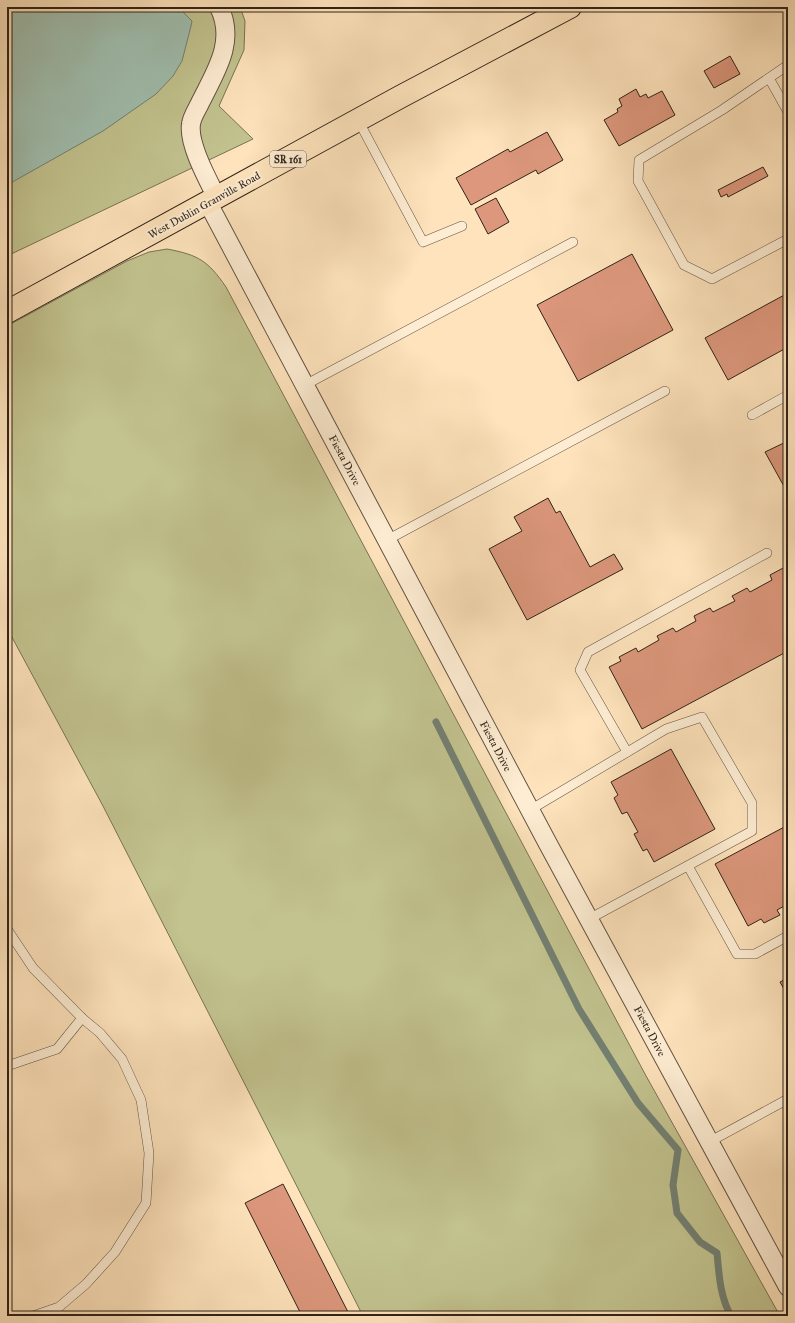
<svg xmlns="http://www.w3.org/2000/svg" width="795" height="1323" font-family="'IM FELL Great Primer',serif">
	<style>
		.green { fill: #c2c38f; stroke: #797354 }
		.water { fill: #a0beae; stroke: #738072 }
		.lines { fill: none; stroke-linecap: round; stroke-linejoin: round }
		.stream { stroke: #738072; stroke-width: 7 }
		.building { fill: #dc977c; stroke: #302319 }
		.service-casing { stroke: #645342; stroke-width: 10 }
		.minor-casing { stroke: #645342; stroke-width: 20 }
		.primary-casing { stroke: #302319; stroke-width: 24 }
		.service { stroke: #feedd3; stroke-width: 9 }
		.minor { stroke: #feedd3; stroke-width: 18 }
		.primary { stroke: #fee3bc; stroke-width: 22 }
		.labels { text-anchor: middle; stroke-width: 4; stroke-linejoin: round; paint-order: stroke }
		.shield { fill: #feedd3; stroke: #6e6051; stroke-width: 1 }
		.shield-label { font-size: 10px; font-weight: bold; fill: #302319 }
		.street-label { font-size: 11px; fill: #302319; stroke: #feedd3 }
	</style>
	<rect width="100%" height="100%" fill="#fee3bc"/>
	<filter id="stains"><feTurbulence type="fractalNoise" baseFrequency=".005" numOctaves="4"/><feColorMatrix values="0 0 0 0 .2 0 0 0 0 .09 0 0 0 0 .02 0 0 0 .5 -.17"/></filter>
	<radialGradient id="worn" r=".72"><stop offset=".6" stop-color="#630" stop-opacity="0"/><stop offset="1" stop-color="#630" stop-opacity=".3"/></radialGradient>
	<!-- green -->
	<g class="green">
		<polygon points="7,7 240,7 245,21 244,50 219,106 253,139 7,256"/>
		<path d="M 167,249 C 199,255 208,261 226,287 L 645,1074 L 780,1316 L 363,1316 L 103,806 L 7,628 L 7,326 L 127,261 L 149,252 Z"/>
	</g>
	<!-- water -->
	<polygon class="water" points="7,7 178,7 192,21 191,26 182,61 173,76 156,94 103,131 7,185"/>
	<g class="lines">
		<!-- stream -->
		<path class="stream" d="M 436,722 L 579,1009 L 638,1103 L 678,1150 L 673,1185 L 677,1213 L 700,1242 L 717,1253 C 719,1274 720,1297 731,1316"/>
	</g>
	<!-- building -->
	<g class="building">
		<polygon points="730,56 740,74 714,88 704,71"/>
		<polygon points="636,89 640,97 646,94 648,98 662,91 675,115 619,146 604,120 618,112 617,109 622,106 619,99"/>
		<polygon points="547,132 563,160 538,174 536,170 471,205 456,178 508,149 510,152"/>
		<polygon points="763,167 768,176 728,197 727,194 721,197 718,190"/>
		<polygon points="496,198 509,222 488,234 475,209"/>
		<polygon points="632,254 673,330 578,381 537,305"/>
		<polygon points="788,293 788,347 728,380 705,338"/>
		<polygon points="788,441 788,489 786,490 765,452"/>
		<polygon points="548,498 556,513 560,511 590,567 614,554 623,569 527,620 489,549 522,531 514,517"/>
		<polygon points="785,567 788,571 788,651 642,729 609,667 621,661 619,657 636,648 638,652 659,640 657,636 673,628 676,632 696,621 694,616 710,608 713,612 735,601 732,596 747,588 750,592 772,580 770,575"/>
		<polygon points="671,749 715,829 654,862 647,849 643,851 634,834 638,832 627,812 622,814 614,798 618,795 611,782"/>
		<polygon points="788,825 788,904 777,910 780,915 764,923 761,919 748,926 715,864"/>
		<polygon points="788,978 788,996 780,982"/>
		<polygon points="283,1184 350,1316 302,1316 245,1203"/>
	</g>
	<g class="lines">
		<!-- service casing -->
		<g class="service-casing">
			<g id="service">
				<polyline points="788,65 722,110 639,160 638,181 684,265 712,279 788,239"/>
				<polyline points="769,78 788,112"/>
				<polyline points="358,120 423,242 462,226"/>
				<polyline points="305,385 573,242"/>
				<polyline points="752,415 788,395"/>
				<polyline points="387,540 665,391"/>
				<polyline points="627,752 580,670 588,652 767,553"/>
				<polyline points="530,810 666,729 702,717 752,803 752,831 589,919"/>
				<polyline points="688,866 737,954 755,954 788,936"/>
				<polyline points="7,929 33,968 82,1018 100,1033 122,1059 141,1100 149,1153 146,1203 115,1252 86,1284 59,1307 33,1316"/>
				<polyline points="7,1066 57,1049 82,1018"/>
				<polyline points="709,1142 788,1099"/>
			</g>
		</g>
		<!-- minor casing -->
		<g class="minor-casing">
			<g id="minor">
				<path d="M 217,198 C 208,180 188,144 191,124 C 192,116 198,108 201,101 C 216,71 236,41 219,7"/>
				<polyline points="208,203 547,842 788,1287"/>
			</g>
		</g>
		<!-- primary casing -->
		<g class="primary-casing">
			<polyline id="primary" points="7,312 400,97 570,7"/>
		</g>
		<!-- service -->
		<use href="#service" class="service"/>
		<!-- minor -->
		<use href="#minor" class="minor"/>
		<!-- primary -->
		<use href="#primary" class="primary"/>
	</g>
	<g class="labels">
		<!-- shield labels -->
		<rect class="shield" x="270" y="151" width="36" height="16" rx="3"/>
		<g class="shield-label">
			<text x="288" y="163">SR 161</text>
		</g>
		<!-- street labels -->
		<g class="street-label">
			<text transform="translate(204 205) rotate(-29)" y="4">West Dublin Granville Road</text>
			<text transform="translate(345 460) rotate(62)" y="4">Fiesta Drive</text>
			<text transform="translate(496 746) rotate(62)" y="4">Fiesta Drive</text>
			<text transform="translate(650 1031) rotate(62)" y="4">Fiesta Drive</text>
		</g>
	</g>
	<!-- margin -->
	<rect width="795" height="1323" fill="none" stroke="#fee3bc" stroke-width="24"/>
	<rect x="8" y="8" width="779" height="1307" fill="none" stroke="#302319" stroke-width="2"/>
	<rect x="12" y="12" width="771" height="1299" fill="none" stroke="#302319"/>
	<rect width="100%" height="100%" filter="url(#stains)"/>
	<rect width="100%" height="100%" fill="url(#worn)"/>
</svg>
